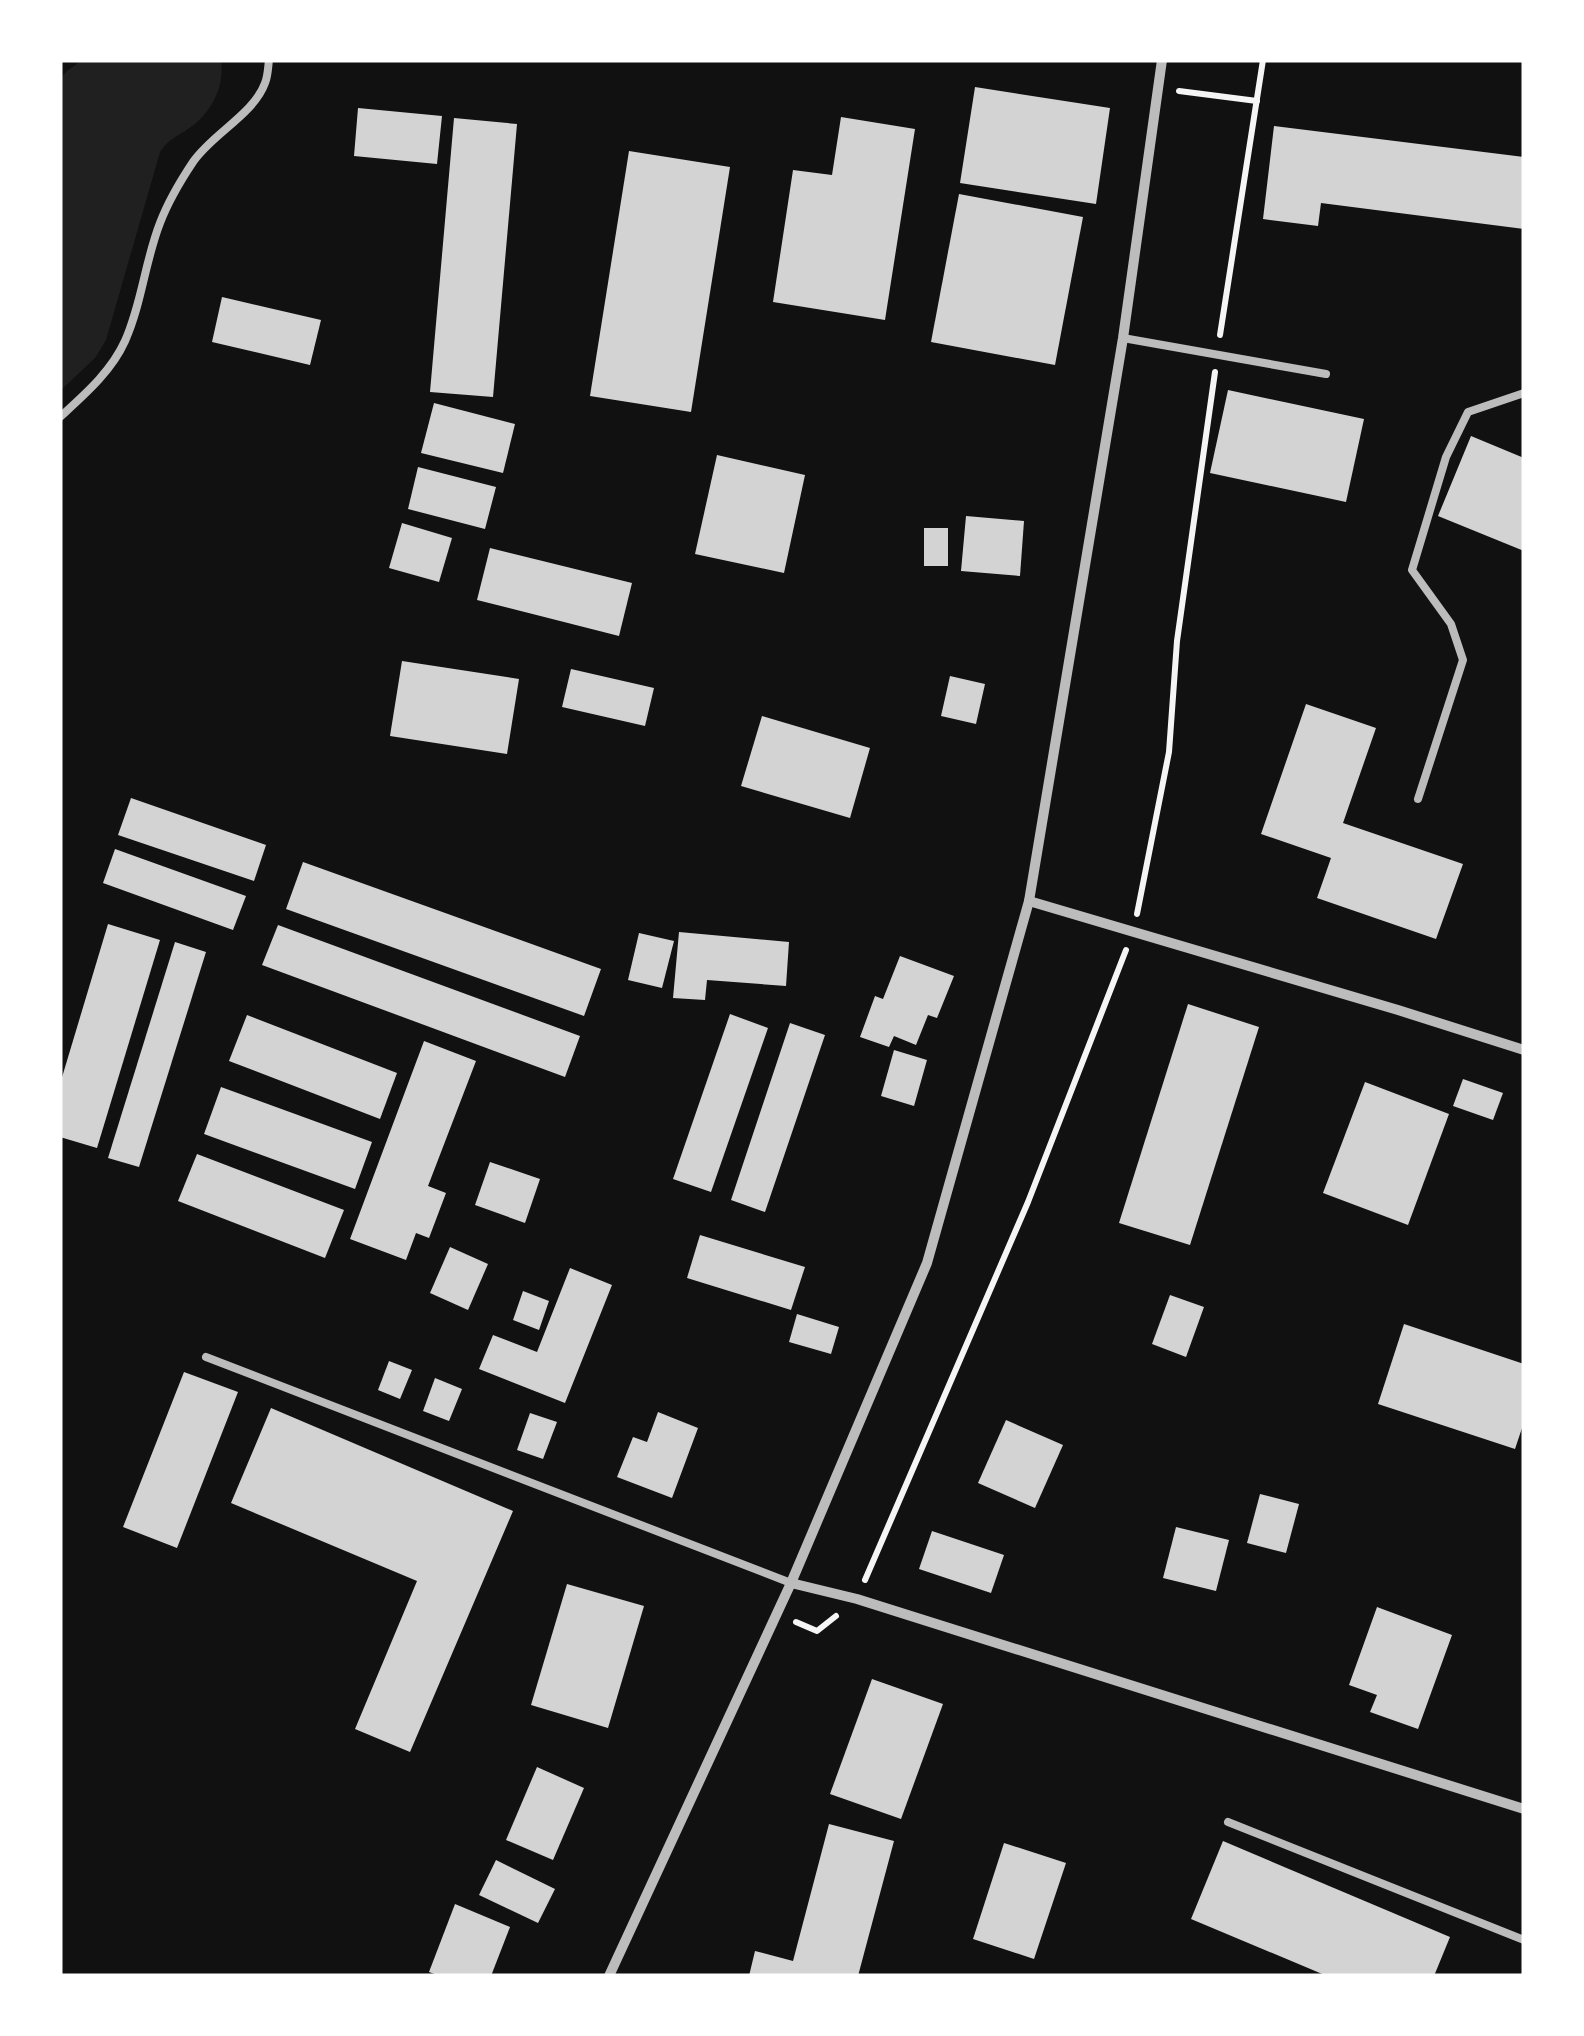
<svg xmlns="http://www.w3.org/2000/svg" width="1584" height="2036" font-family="'Fira Sans Condensed',sans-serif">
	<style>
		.green { fill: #202020 }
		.building { fill: #d3d3d3 }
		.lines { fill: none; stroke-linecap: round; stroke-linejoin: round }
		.path { stroke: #f5f5f5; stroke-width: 6 }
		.service { stroke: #bcbcbc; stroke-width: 8 }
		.minor { stroke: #bcbcbc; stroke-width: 10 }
	</style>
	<rect width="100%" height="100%" fill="#111"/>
	<!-- green -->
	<path class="green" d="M 82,60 L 221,60 C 225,88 210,116 185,131 C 175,137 167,141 160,152 L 106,340 L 95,358 L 60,391 L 60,79 L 67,71 Z"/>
	<!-- building -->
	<g class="building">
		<polygon points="975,87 1110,108 1096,204 960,183"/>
		<polygon points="358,108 442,116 437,164 354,156"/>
		<polygon points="841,117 915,129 885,320 773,302 793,170 832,175"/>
		<polygon points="454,118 517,124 493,397 430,392"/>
		<polygon points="1274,126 1524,157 1524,229 1321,203 1318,226 1263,219"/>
		<polygon points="629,151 730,167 691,412 590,396"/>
		<polygon points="959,194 1083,217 1055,365 931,342"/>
		<polygon points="222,297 321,320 310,365 212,342"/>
		<polygon points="1228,390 1364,419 1346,502 1210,473"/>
		<polygon points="434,403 515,424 503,473 421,453"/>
		<polygon points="1471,436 1524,458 1524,551 1438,516"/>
		<polygon points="717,455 805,475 784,573 695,554"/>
		<polygon points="418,467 496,487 485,529 408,509"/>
		<polygon points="966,516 1024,521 1020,576 961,571"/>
		<polygon points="402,523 452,538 439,582 389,568"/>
		<rect x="924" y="528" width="24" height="38"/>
		<polygon points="490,548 632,583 619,636 477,600"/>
		<polygon points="402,661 519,679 507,754 390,736"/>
		<polygon points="571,669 654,688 645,726 562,707"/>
		<polygon points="950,676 985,684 976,724 941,716"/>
		<polygon points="1306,704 1376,728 1343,823 1463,864 1436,939 1317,898 1331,858 1261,834"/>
		<polygon points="762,716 870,748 850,818 741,786"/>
		<polygon points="131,798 266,845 254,881 118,835"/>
		<polygon points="115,849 246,896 233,930 103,883"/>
		<polygon points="303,862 601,969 584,1016 286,909"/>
		<polygon points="108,924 160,940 97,1148 60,1137 60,1084"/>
		<polygon points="278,925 580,1036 565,1077 262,965"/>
		<polygon points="679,932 789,942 786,986 707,980 705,1000 673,998"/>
		<polygon points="639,933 674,941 662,988 628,980"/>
		<polygon points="175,942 206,952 139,1167 108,1158"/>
		<polygon points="900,956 954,976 937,1018 928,1015 916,1045 894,1036 889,1047 860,1037 875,996 883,999"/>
		<polygon points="1188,1004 1259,1027 1190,1245 1119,1223"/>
		<polygon points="730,1014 768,1028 711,1192 673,1179"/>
		<polygon points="247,1015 397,1073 380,1119 229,1061"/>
		<polygon points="790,1023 825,1035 765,1212 731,1200"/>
		<polygon points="424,1041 476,1061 428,1186 446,1193 429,1238 416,1233 406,1260 350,1239"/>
		<polygon points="894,1050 927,1060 914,1106 881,1096"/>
		<polygon points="1463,1079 1503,1093 1493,1120 1453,1106"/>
		<polygon points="1365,1082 1449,1114 1408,1225 1323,1193"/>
		<polygon points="221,1087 372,1142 355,1189 204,1134"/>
		<polygon points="197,1154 344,1210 325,1258 178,1201"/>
		<polygon points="490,1162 540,1179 525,1223 475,1205"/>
		<polygon points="700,1235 805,1267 791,1310 687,1278"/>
		<polygon points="450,1247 488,1264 468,1310 430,1293"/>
		<polygon points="570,1268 612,1285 565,1403 479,1369 493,1335 537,1352"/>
		<polygon points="523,1291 549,1301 539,1330 513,1320"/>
		<polygon points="1170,1295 1204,1307 1186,1357 1152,1344"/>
		<polygon points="797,1314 839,1327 831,1354 789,1342"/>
		<polygon points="1404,1324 1524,1364 1524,1422 1515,1449 1378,1404"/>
		<polygon points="389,1361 412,1370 400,1399 378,1390"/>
		<polygon points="184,1372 238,1392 177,1548 123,1527"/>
		<polygon points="435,1378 462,1389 449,1421 423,1411"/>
		<polygon points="271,1408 513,1511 410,1752 355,1729 417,1581 231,1503"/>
		<polygon points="658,1412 698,1428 672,1498 617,1477 633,1437 647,1442"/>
		<polygon points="530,1413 557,1422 543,1459 517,1450"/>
		<polygon points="1006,1420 1063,1445 1035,1508 978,1483"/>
		<polygon points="1260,1494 1299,1504 1286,1553 1247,1543"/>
		<polygon points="1176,1527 1229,1540 1216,1591 1163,1578"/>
		<polygon points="932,1531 1004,1555 991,1593 919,1569"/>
		<polygon points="567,1584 644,1606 608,1728 531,1705"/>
		<polygon points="1377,1607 1452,1635 1418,1729 1370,1712 1377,1695 1349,1685"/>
		<polygon points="872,1679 943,1704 901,1819 830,1794"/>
		<polygon points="537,1767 584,1788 553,1860 506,1840"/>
		<polygon points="829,1824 894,1841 858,1976 749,1976 755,1951 793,1961"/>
		<polygon points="1223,1841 1450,1937 1434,1976 1327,1976 1191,1919"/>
		<polygon points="1004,1843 1066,1863 1034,1959 973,1939"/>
		<polygon points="496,1860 555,1889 538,1923 479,1895"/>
		<polygon points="455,1904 510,1927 491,1976 440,1976 429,1972"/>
	</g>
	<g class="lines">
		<!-- path -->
		<g class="path">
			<polyline points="1179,91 1257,101"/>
			<polyline points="1220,335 1263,60"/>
			<polyline points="1137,914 1169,752 1177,641 1215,372"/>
			<polyline points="865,1580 1028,1202 1126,950"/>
			<polyline points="796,1622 817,1631 836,1616"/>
		</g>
		<!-- service -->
		<g class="service">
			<polyline points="1123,338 1326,374"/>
			<path d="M 60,417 C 84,395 111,372 125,341 C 142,303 145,261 160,223 C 168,202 181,180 193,162 C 212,134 254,114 265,83 C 268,76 268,67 269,60"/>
			<polyline points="1418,799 1463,660 1451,624 1412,570 1446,457 1468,412 1524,393"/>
			<polyline points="206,1357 791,1583"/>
			<polyline points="1228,1822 1524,1940"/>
		</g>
		<!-- minor -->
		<g class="minor">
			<polyline points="1029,901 1398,1010 1524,1050"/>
			<polyline points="791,1583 857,1599 1524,1809"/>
			<polyline points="609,1976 791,1583 927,1263 1029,901 1123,338 1162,60"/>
		</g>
	</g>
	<!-- border -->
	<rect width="1584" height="2036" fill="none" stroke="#ffffff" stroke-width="125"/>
</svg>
